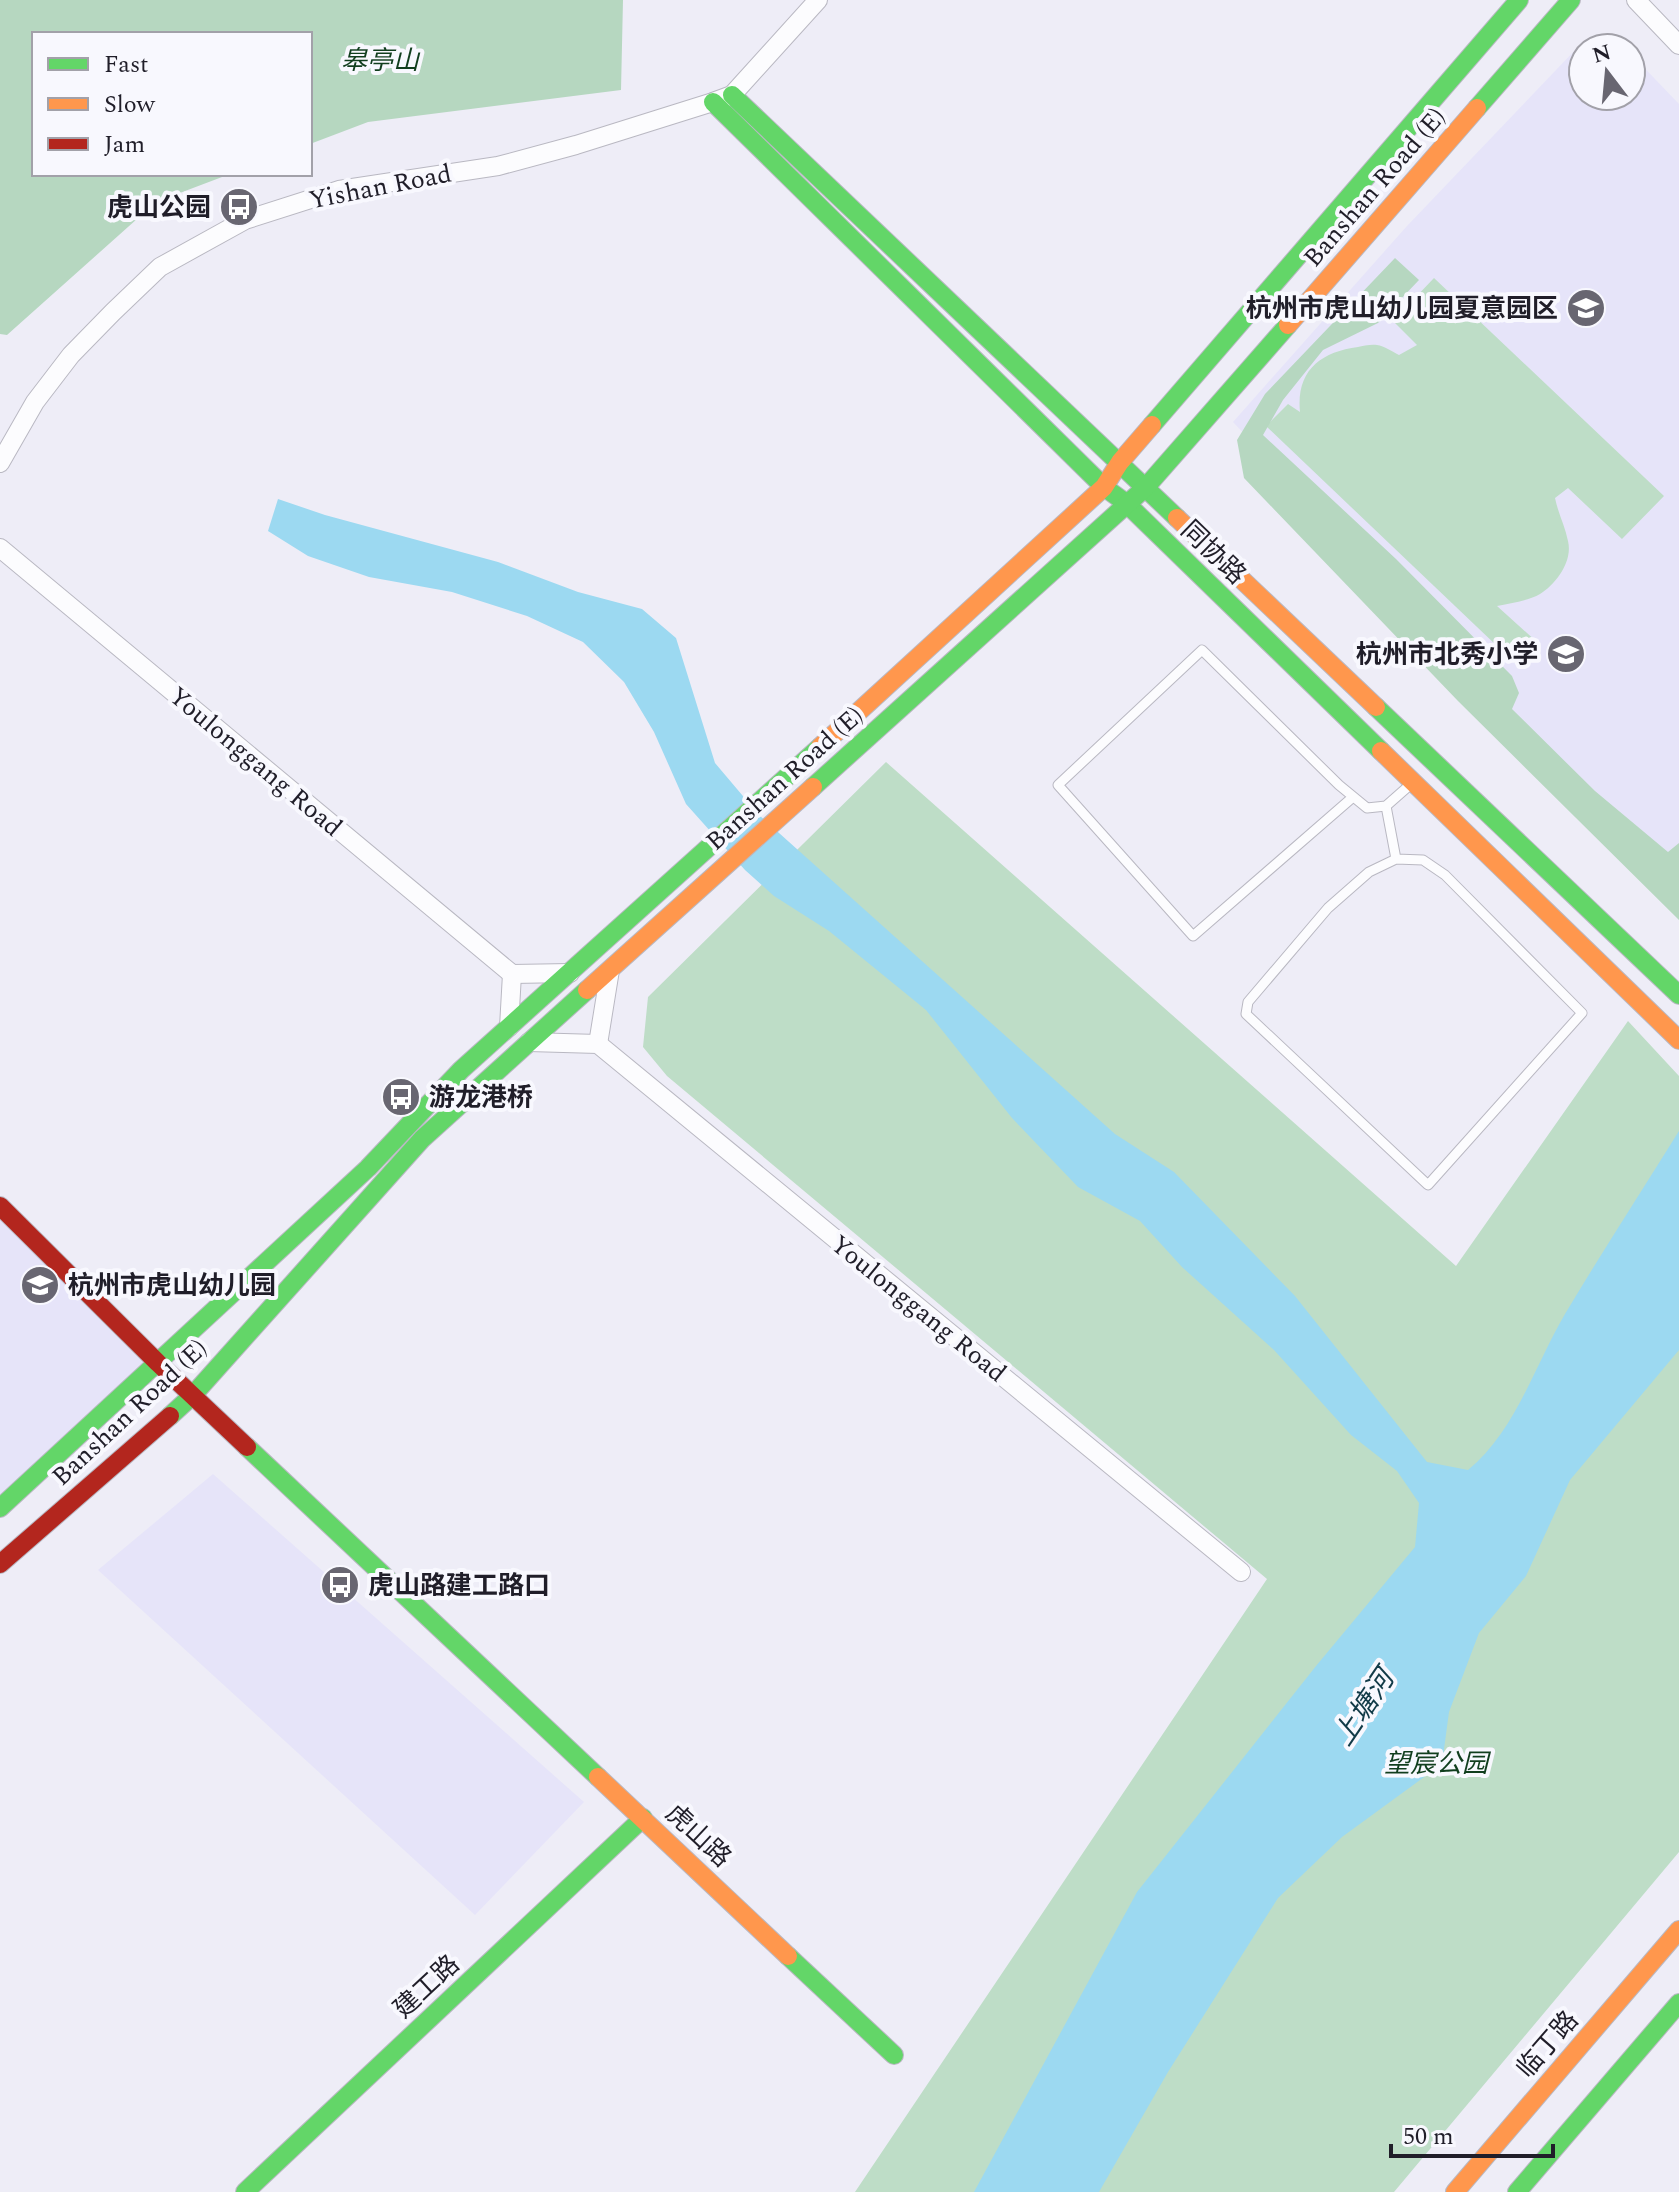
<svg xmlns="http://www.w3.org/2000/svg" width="1679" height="2192" font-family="Spectral,'Noto Sans SC',serif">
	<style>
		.built { fill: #e6e4f9 }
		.green { fill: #beddc7 }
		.forest { fill: #b6d7c0 }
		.water { fill: #9cd9f1 }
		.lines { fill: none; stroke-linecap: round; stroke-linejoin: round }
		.lane-casing { stroke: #b9b8c2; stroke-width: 11 }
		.street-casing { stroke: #b9b8c2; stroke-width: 20 }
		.fast-casing { stroke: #b9b8c2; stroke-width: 20 }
		.slow-casing { stroke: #b9b8c2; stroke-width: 20 }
		.jam-casing { stroke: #b9b8c2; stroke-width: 20 }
		.lane { stroke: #fcfcfe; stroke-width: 9 }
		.street { stroke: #fcfcfe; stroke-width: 18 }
		.fast { stroke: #63d668; stroke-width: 18 }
		.slow { stroke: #ff974d; stroke-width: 18 }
		.jam { stroke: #b3261e; stroke-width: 18 }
		.labels { text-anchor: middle; stroke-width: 8; stroke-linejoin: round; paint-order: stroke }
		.park-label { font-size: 26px; font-style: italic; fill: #113e1e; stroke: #f8f8fe }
		.street-label { font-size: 26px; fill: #201e29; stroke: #f8f8fe }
		.poi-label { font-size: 26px; font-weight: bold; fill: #201e29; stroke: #f8f8fe; text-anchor: end }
		.water-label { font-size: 28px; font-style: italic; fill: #123b48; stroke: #f8f8fe }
	</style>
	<rect width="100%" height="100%" fill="#eeedf7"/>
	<!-- built -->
	<g class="built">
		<polygon points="1599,38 1625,48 1583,48 1583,96 1631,96 1631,54 1679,104 1679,867 1666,880 1233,422 1407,226 1578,47"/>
		<polygon points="0,1206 158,1363 0,1508"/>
		<polygon points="213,1474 584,1802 475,1915 98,1570"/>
	</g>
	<!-- green -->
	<g class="green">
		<path d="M 1434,278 L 1664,496 L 1622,539 L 1568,488 L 1555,498 C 1558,513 1565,526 1568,541 C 1573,561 1556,584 1540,594 C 1528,601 1510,603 1497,606 L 1538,643 L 1518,666 L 1266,426 L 1288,404 L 1300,412 C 1296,371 1320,352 1358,347 C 1363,346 1371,344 1377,345 C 1384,346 1393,352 1399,355 L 1417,345 L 1393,321 Z"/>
		<polygon points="886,762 1456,1266 1628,1021 1679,1076 1679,1852 1394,2192 855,2192 1267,1579 667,1076 643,1047 648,997"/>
	</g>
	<!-- forest -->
	<g class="forest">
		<polygon points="0,0 623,0 621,90 368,122 310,144 310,34 34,34 34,174 230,174 156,202 7,335 0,334"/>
		<polygon points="1395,258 1419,280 1378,323 1323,350 1283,400 1263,435 1396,559 1512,676 1519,693 1512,709 1595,791 1668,852 1679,843 1679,920 1458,701 1244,478 1237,440 1265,394"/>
	</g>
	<!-- water -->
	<path class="water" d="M 278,499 L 325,515 L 498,562 L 578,592 L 642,609 L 676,638 L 715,763 L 759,815 L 1115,1134 L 1174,1172 L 1295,1296 L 1427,1462 L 1468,1470 C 1515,1432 1535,1365 1565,1314 C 1602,1252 1641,1192 1679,1131 L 1679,1350 L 1570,1480 L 1526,1576 L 1479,1633 L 1449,1712 L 1442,1764 L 1342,1837 L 1278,1898 L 1168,2072 L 1099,2192 L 974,2192 L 1137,1892 L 1316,1666 L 1415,1547 L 1419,1503 L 1397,1471 L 1351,1435 L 1274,1350 L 1182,1267 L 1140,1221 L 1078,1187 L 1012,1118 L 926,1010 L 829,931 L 774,896 L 745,870 L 686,804 L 654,732 L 624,682 L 583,642 L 527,616 L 452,592 L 369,577 L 308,556 L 268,531 Z"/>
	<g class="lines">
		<!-- lane casing -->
		<g class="lane-casing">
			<g id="lane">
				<polyline points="1353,797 1193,936 1058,785 1202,650 1339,785 1367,808 1386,806 1411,784"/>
				<polyline points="1386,806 1396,859 1423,860 1445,875 1582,1013 1428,1185 1246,1014 1248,1002 1328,908 1369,872 1396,859"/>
			</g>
		</g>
		<!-- street casing -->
		<g class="street-casing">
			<g id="street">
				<polyline points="1636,0 1679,45"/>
				<polyline points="0,463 35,402 71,355 113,312 160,267 245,220 339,190 498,166 576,145 713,102 732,95 818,0"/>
				<polyline points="0,548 512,974 570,973"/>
				<polyline points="509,1027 512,974"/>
				<polyline points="529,1042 598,1044 1241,1572"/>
				<polyline points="598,1044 610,970"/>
			</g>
		</g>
		<!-- fast casing -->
		<g class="fast-casing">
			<g id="fast">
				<polyline points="732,95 1177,518"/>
				<polyline points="713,102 1104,487 1126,503 1381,751"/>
				<polyline points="1477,108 1571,0"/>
				<polyline points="1152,425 1519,0"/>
				<polyline points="1376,707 1679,995"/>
				<polyline points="813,787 1146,487 1288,325"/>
				<polyline points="170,1416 193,1395 422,1139 587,990"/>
				<polyline points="247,1447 598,1777"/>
				<polyline points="0,1508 368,1168 461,1070 820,747"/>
				<polyline points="788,1956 894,2055"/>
				<polyline points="245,2192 643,1818"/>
				<polyline points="1517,2192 1679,2003"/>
			</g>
		</g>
		<!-- slow casing -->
		<g class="slow-casing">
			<g id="slow">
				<polyline points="1288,325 1477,108"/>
				<polyline points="1177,518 1376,707"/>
				<polyline points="820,747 1104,487 1120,462 1152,425"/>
				<polyline points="1381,751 1679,1040"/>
				<polyline points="587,990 813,787"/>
				<polyline points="598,1777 788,1956"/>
				<polyline points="1455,2192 1679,1930"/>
			</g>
		</g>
		<!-- jam casing -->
		<g class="jam-casing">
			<g id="jam">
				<polyline points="0,1206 158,1363 247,1447"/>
				<polyline points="0,1564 170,1416"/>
			</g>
		</g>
		<!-- lane -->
		<use href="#lane" class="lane"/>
		<!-- street -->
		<use href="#street" class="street"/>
		<!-- fast -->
		<use href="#fast" class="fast"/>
		<!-- slow -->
		<use href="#slow" class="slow"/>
		<!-- jam -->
		<use href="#jam" class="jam"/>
	</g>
	<!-- icons -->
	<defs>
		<g id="bus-disc" transform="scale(2)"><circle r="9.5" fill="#686671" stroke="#f8f8fe"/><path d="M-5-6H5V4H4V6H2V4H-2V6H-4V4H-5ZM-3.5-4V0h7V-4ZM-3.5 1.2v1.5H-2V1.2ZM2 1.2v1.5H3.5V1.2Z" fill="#fff"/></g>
		<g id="school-disc" transform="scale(2)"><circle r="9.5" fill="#686671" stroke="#f8f8fe"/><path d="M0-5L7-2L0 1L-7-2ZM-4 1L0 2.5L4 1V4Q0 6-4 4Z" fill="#fff"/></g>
	</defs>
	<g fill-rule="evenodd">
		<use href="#bus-disc" x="239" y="207"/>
		<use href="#school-disc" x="1586" y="308"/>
		<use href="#school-disc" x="1566" y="654"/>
		<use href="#bus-disc" x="401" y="1097"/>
		<use href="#school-disc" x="40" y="1285"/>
		<use href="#bus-disc" x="340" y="1585"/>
	</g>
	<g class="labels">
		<!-- park labels -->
		<g class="park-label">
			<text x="380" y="69">皋亭山</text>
			<text x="1436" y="1772">望宸公园</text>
		</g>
		<!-- street labels -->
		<g class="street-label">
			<text transform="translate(380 186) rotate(-11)" y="9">Yishan Road</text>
			<text transform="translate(1374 187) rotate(-49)" y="9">Banshan Road (E)</text>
			<text transform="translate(1214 552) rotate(44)" y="9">同协路</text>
			<text transform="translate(256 761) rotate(40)" y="9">Youlonggang Road</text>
			<text transform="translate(784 778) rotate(-42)" y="9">Banshan Road (E)</text>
			<text transform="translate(919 1308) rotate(39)" y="9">Youlonggang Road</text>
			<text transform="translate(129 1412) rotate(-43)" y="9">Banshan Road (E)</text>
			<text transform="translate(699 1835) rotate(43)" y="9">虎山路</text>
			<text transform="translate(426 1986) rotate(-43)" y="9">建工路</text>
			<text transform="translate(1547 2044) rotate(-49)" y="9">临丁路</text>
		</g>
		<!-- poi labels -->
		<g class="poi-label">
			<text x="211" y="216">虎山公园</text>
			<text x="1558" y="317">杭州市虎山幼儿园夏意园区</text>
			<text x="1538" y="663">杭州市北秀小学</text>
			<text x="429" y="1106" text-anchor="start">游龙港桥</text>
			<text x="68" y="1294" text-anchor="start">杭州市虎山幼儿园</text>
			<text x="368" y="1594" text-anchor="start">虎山路建工路口</text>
		</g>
		<!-- water labels -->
		<g class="water-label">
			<text transform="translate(1363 1707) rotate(-56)" y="10">上塘河</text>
		</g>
	</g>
	<!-- legend -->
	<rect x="32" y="32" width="280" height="144" fill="#f8f8fe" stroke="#a2a1a9" stroke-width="2"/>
	<rect x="48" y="58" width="40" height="12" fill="#63d668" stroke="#a2a1a9" stroke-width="2"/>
	<text x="104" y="72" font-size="24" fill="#201e29">Fast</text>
	<rect x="48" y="98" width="40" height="12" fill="#ff974d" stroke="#a2a1a9" stroke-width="2"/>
	<text x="104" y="112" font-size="24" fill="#201e29">Slow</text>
	<rect x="48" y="138" width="40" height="12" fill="#b3261e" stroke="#a2a1a9" stroke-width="2"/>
	<text x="104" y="152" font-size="24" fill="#201e29">Jam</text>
	<!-- north arrow -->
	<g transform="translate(1607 72) rotate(344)"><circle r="38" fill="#f8f8fe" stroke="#a2a1a9" stroke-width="2"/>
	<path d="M0-6L14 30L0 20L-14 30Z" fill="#686671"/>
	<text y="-12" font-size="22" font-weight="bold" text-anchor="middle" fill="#201e29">N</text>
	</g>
	<!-- scale -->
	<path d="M1391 2144v12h162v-12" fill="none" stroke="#201e29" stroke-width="4"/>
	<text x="1403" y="2144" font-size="24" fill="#201e29" stroke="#f8f8fe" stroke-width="6" paint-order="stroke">50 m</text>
</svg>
